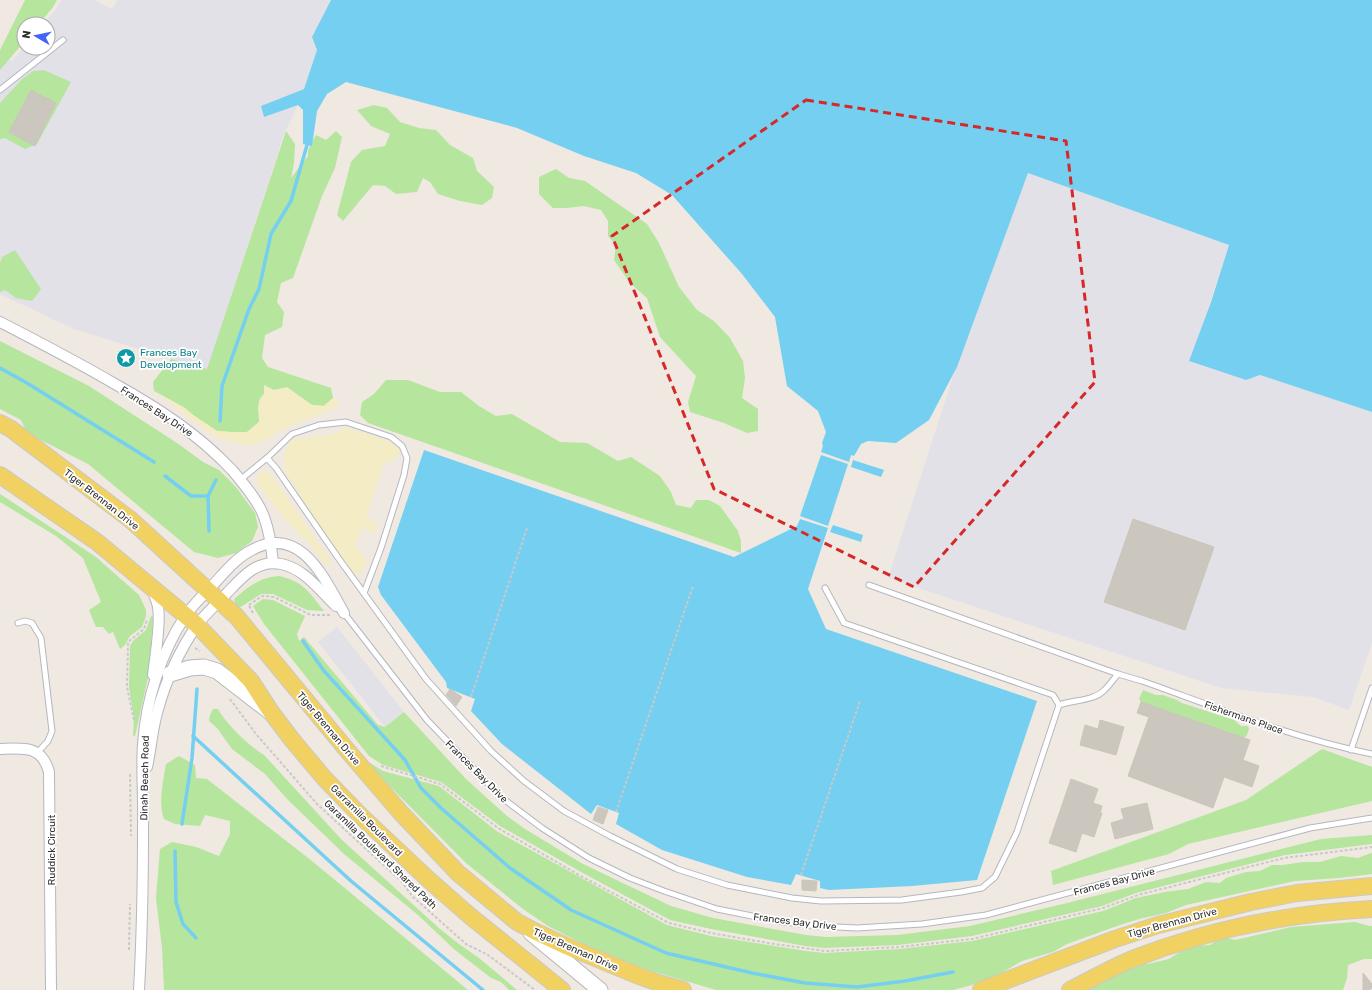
<svg xmlns="http://www.w3.org/2000/svg" width="1372" height="990" font-family="Rubik,sans-serif">
	<style>
		.industrial { fill: #e3e1e8 }
		.green { fill: #b6e59e }
		.sand { fill: #f3ecc5 }
		.water { fill: #75cff0 }
		.lines { fill: none; stroke-linecap: round; stroke-linejoin: round }
		.stream { stroke: #75cff0; stroke-width: 3.5 }
		.building { fill: #cbc7bf; stroke: #cbc5ba }
		.lane-casing { stroke: #b4b7c1; stroke-width: 7 }
		.street-casing { stroke: #b4b7c1; stroke-width: 12 }
		.secondary-casing { stroke: #b4b7c1; stroke-width: 17 }
		.primary-casing { stroke: #c9c9c9; stroke-width: 18 }
		.path { stroke: #c9c9c9; stroke-width: 2; stroke-dasharray: 3 2; stroke-linecap: butt }
		.lane { stroke: #fff; stroke-width: 5 }
		.street { stroke: #fff; stroke-width: 10 }
		.secondary { stroke: #fff; stroke-width: 15 }
		.primary { stroke: #f2d163; stroke-width: 16 }
		.marked { fill: none; stroke: #d62828; stroke-width: 3; stroke-dasharray: 8 5; stroke-linejoin: round }
		.labels { text-anchor: middle; stroke-width: 3.5; stroke-linejoin: round; paint-order: stroke }
		.culture-label { font-size: 10px; fill: #0d838f; stroke: #fff; text-anchor: start }
		.street-label { font-size: 10px; fill: #2e2e2e; stroke: #fff }
	</style>
	<rect width="100%" height="100%" fill="#efe9e1"/>
	<!-- industrial -->
	<g class="industrial">
		<polygon points="61,0 94,0 112,9 118,0 331,0 312,37 317,50 304,89 261,106 264,117 298,105 284,134 207,370 74,329 0,294 0,56 12,61 24,47 48,48 48,24 43,24 56,9"/>
		<polygon points="1028,173 1229,245 1190,362 1246,380 1260,375 1372,412 1372,643 1349,710 1313,697 1221,688 888,578 956,367"/>
		<polygon points="337,627 404,712 385,727 318,642"/>
	</g>
	<!-- green -->
	<g class="green">
		<polygon points="25,0 57,0 53,7 39,24 24,24 24,42 0,70 0,50"/>
		<polygon points="44,70 71,82 37,144 25,149 5,138 0,139 0,103 22,79 33,71"/>
		<polygon points="374,105 387,108 400,122 419,128 436,130 450,145 473,158 477,171 494,187 492,198 482,205 460,201 438,194 430,182 423,178 417,192 396,194 385,186 373,185 343,221 337,215 351,162 362,150 385,146 390,134 371,126 357,110"/>
		<path d="M 286,131 L 295,144 L 294,163 L 291,178 L 308,156 L 308,150 L 316,135 L 326,140 L 336,131 L 342,137 L 335,168 L 322,196 L 293,278 L 281,283 L 277,302 L 284,312 L 282,327 L 265,335 L 262,358 L 268,367 L 331,388 L 333,398 L 324,406 L 312,405 L 287,388 C 278,389 261,391 259,402 C 257,408 259,416 259,422 L 247,432 L 231,432 L 217,431 L 193,415 L 185,408 L 154,391 L 153,382 L 171,359 L 207,369 Z"/>
		<polygon points="556,169 569,178 585,181 647,224 659,243 679,287 697,310 714,321 730,338 743,361 745,378 742,398 758,409 758,431 747,433 724,423 690,412 688,402 696,376 660,337 647,298 630,283 614,260 616,245 608,236 608,221 601,210 584,206 567,208 553,208 539,194 539,177"/>
		<polygon points="15,250 41,289 32,301 16,298 5,290 0,292 0,263 2,257"/>
		<polygon points="0,341 89,386 177,443 203,462 219,470 236,487 255,513 258,527 252,541 236,553 218,558 194,552 88,464 27,433 21,420 0,409"/>
		<polygon points="386,380 408,380 440,392 461,392 479,406 496,416 512,414 560,442 587,443 618,461 631,457 660,476 671,492 676,505 691,508 696,500 709,500 720,506 738,531 741,541 741,553 368,423 360,415 362,402 374,394"/>
		<polygon points="0,494 96,557 139,595 146,610 146,616 142,627 130,636 125,645 120,649 113,632 109,634 103,627 96,627 89,610 101,602 83,558 56,536 0,502"/>
		<path d="M 279,576 C 303,581 309,592 324,611 L 307,610 L 273,594 L 261,594 L 239,608 L 235,604 L 234,599 C 250,586 258,578 279,576 Z"/>
		<polygon points="263,599 273,600 305,616 297,634 299,641 304,637 378,725 385,727 404,712 466,779 507,816 525,829 583,864 671,906 713,918 806,935 826,937 897,935 970,926 1063,904 1321,839 1372,835 1372,844 1285,855 1136,893 1102,906 972,936 898,945 824,948 805,946 711,929 670,920 581,872 500,826 441,782 383,765 369,756 264,624 253,606"/>
		<polygon points="151,616 153,617 149,673 135,736 133,736 134,718 129,687 130,646 133,641 146,630"/>
		<polygon points="1143,690 1156,695 1163,695 1177,700 1182,703 1234,720 1241,726 1248,726 1249,729 1247,735 1244,738 1141,702 1139,699"/>
		<path d="M 213,709 L 218,709 C 227,725 248,745 264,755 L 342,840 L 440,929 L 459,944 L 479,958 L 517,990 L 509,990 L 501,982 L 491,978 L 455,950 L 418,915 L 344,854 L 287,799 L 265,774 L 232,749 L 217,728 L 209,721 L 210,715 Z"/>
		<polygon points="1322,749 1372,767 1372,801 1188,844 1169,854 1053,885 1051,871 1246,800"/>
		<path d="M 179,756 L 195,765 L 196,778 L 207,779 L 312,861 L 468,990 L 164,990 L 162,948 L 156,898 L 160,849 L 172,842 L 196,847 L 219,856 L 230,834 L 230,821 L 205,815 L 200,826 L 175,824 L 164,819 C 158,802 163,782 166,764 Z"/>
		<polygon points="370,763 383,771 439,786 498,832 667,925 711,936 806,951 825,953 899,949 972,941 1103,911 1136,898 1165,892 1188,889 1206,882 1220,883 1226,878 1246,872 1260,871 1272,865 1283,865 1303,862 1320,862 1341,856 1358,858 1371,853 1372,853 1372,874 1339,878 1295,881 1186,905 1166,913 1139,919 1117,926 1067,944 1053,952 1022,961 998,975 972,985 953,990 716,990 642,968 595,950 548,926 523,909 466,863 368,764"/>
		<polygon points="1355,922 1369,926 1372,926 1372,959 1364,959 1348,965 1347,978 1343,990 1086,990 1105,980 1145,963 1148,964 1169,959 1180,952 1193,946 1210,945 1223,937 1235,940 1291,927"/>
	</g>
	<!-- sand -->
	<g class="sand">
		<polygon points="264,385 274,390 287,387 312,405 324,406 333,398 341,405 284,429 269,438 249,446 221,439 209,433 154,391 185,408 193,415 217,431 231,432 247,432 259,422 259,401 264,394"/>
		<path d="M 342,427 C 361,431 380,437 398,445 L 400,451 L 396,459 L 384,463 L 366,517 L 378,524 L 375,534 L 363,528 L 355,546 L 367,561 C 364,568 359,578 350,572 L 285,472 L 284,455 L 291,440 L 338,433 Z"/>
		<polygon points="260,472 265,472 272,476 332,562 326,566 309,543 288,523 259,486 257,478"/>
	</g>
	<!-- water -->
	<g class="water">
		<polygon points="331,0 1372,0 1372,412 1260,375 1246,380 1189,361 1211,302 1229,245 1028,173 957,367 929,420 896,443 868,441 861,444 854,456 851,455 849,462 821,452 823,446 822,443 826,432 818,411 787,386 775,317 742,274 672,195 636,173 584,156 517,128 346,82 327,94 317,111 312,146 303,144 303,110 298,105 264,117 261,106 304,89 317,50 312,37"/>
		<polygon points="424,450 734,557 797,526 800,519 828,528 808,589 826,629 1037,701 977,880 912,886 829,890 820,888 820,881 796,874 791,885 747,877 662,850 616,824 619,813 597,805 591,814 502,744 471,711 475,699 447,688 446,682 381,595 378,587"/>
		<polygon points="821,455 848,464 828,526 800,516"/>
		<polygon points="853,460 884,470 881,477 851,467"/>
		<polygon points="833,525 863,535 861,542 830,532"/>
	</g>
	<g class="lines">
		<!-- stream -->
		<g class="stream">
			<polyline points="0,368 27,383 154,462"/>
			<polyline points="220,421 222,386 249,309 259,289 271,234 291,201 307,145"/>
			<polyline points="165,476 191,496 208,496"/>
			<polyline points="209,531 208,496 216,480"/>
			<polyline points="303,641 324,671 405,760 421,788 442,809 510,868 571,910 666,953 752,973 805,983 857,987 905,981 953,972"/>
			<polyline points="193,736 351,881 483,990"/>
			<polyline points="182,824 192,758 197,689"/>
			<polyline points="175,851 176,902 183,924 196,938"/>
		</g>
	</g>
	<!-- building -->
	<g class="building">
		<polygon points="31,90 56,103 35,146 9,132"/>
		<polygon points="1133,519 1214,547 1185,630 1104,602"/>
		<polygon points="450,689 462,697 456,706 446,695"/>
		<polygon points="1141,702 1250,740 1243,760 1259,766 1252,787 1224,777 1213,808 1128,776 1149,717 1137,713"/>
		<polygon points="1100,720 1124,727 1116,755 1080,745 1085,725 1098,729"/>
		<polygon points="1071,779 1098,789 1093,803 1102,806 1100,813 1102,813 1094,837 1082,833 1076,852 1049,843"/>
		<polygon points="1147,803 1153,829 1115,839 1111,823 1124,819 1121,809"/>
		<polygon points="598,807 608,810 603,824 593,820"/>
		<polygon points="802,880 817,881 816,891 802,890"/>
		<polygon points="1363,973 1372,984 1372,988 1369,990 1363,990"/>
	</g>
	<g class="lines">
		<!-- lane casing -->
		<g class="lane-casing">
			<g id="lane">
				<polyline points="0,90 63,40"/>
				<polyline points="267,458 292,434 319,425 346,422 391,437 402,446 407,458 404,475 381,548 364,593"/>
				<path d="M 240,480 L 267,458 L 276,468 L 339,559 L 426,679 L 491,751 L 524,781 L 564,811 L 610,836 L 677,869 L 727,885 L 792,898 L 821,901 L 902,900 L 961,892 L 982,888 L 995,877 L 1017,832 L 1059,705 C 1071,701 1082,701 1093,697 C 1104,694 1111,682 1118,674"/>
				<path d="M 869,585 L 1118,674 L 1142,681 C 1218,708 1293,738 1372,754"/>
				<polyline points="825,588 844,623 1053,695 1059,705"/>
				<polyline points="344,613 427,720 501,797 542,828 589,858 630,878 664,891 717,909 777,921 817,926 857,928 922,924 986,915 1310,828 1372,818"/>
				<polyline points="18,623 25,621 32,623 41,638 52,731 48,741 38,752"/>
				<polyline points="1351,750 1372,688"/>
			</g>
		</g>
		<!-- street casing -->
		<g class="street-casing">
			<g id="street">
				<path d="M 0,322 C 39,342 77,362 115,384 C 158,408 198,434 232,470 C 243,483 255,497 262,512 C 269,528 271,545 273,562"/>
				<path d="M 152,589 C 154,595 157,601 158,607 C 161,623 155,658 153,675"/>
				<path d="M 0,749 C 23,748 42,745 49,772 L 51,990"/>
				<path d="M 147,767 C 151,749 152,731 157,713 C 165,683 179,651 197,625 C 206,613 218,603 228,592 C 243,576 258,559 281,564 C 305,569 319,590 336,606"/>
				<path d="M 139,990 C 142,936 143,883 143,829 C 144,801 141,772 143,744 C 146,700 161,652 186,615 C 193,605 203,595 212,586 C 224,573 235,559 250,551 C 300,522 324,578 344,613"/>
			</g>
		</g>
		<!-- secondary casing -->
		<g class="secondary-casing">
			<g id="secondary">
				<polyline points="170,674 190,668 204,667 217,671 270,712"/>
				<polyline points="531,933 600,990"/>
			</g>
		</g>
		<!-- primary casing -->
		<g class="primary-casing">
			<g id="primary">
				<polyline points="0,423 11,429 131,520 237,617 347,750 401,813 458,873 517,922 534,931 566,946 639,976 662,984 683,990"/>
				<polyline points="0,475 97,542 197,625 251,681 271,712 293,741 325,779 361,816 429,880 470,916 562,990"/>
				<polyline points="981,990 1115,939 1158,925 1251,902 1297,893 1372,886"/>
				<path d="M 1070,990 C 1090,980 1109,969 1130,960 C 1207,930 1289,913 1372,909"/>
			</g>
		</g>
		<!-- path -->
		<g class="path">
			<polyline points="249,605 262,596 274,597 311,615 331,615"/>
			<polyline points="249,606 253,613"/>
			<polyline points="195,648 200,651"/>
			<polyline points="471,697 527,528"/>
			<polyline points="230,699 256,734 317,804 402,882 412,896 466,944 488,955 535,990"/>
			<polyline points="134,720 127,687 128,642 144,629 147,620"/>
			<polyline points="381,766 440,784 498,828 579,875 669,923 711,933 768,943 825,951 899,947 972,939 1103,908 1138,895 1284,858 1372,847"/>
			<polyline points="130,774 131,836"/>
			<polyline points="616,812 693,586"/>
			<polyline points="801,875 860,701"/>
			<polyline points="129,950 130,904"/>
		</g>
		<!-- lane -->
		<use href="#lane" class="lane"/>
		<!-- street -->
		<use href="#street" class="street"/>
		<!-- secondary -->
		<use href="#secondary" class="secondary"/>
		<!-- primary -->
		<use href="#primary" class="primary"/>
	</g>
	<!-- marked area -->
	<path class="marked" d="M 806,100 L 1066,141 L 1095,382 L 914,587 L 714,489 L 612,236 Z"/>
	<!-- icons -->
	<defs>
		<g id="sight-disc" transform="scale(1)"><circle r="9.5" fill="#0f9aa8" stroke="#fff"/><path d="M0-6L1.8-2.2L6-1.7L2.9 1.2L3.7 5.4L0 3.3L-3.7 5.4L-2.9 1.2L-6-1.7L-1.8-2.2Z" fill="#fff"/></g>
	</defs>
	<g fill-rule="evenodd">
		<use href="#sight-disc" x="126" y="358"/>
	</g>
	<g class="labels">
		<!-- culture labels -->
		<g class="culture-label">
			<text x="140" y="356">Frances Bay<tspan x="140" dy="12">Development</tspan></text>
		</g>
		<!-- street labels -->
		<g class="street-label">
			<text transform="translate(157 411) rotate(33)" y="4">Frances Bay Drive</text>
			<text transform="translate(102 499) rotate(38)" y="4">Tiger Brennan Drive</text>
			<text transform="translate(1244 717) rotate(19)" y="4">Fishermans Place</text>
			<text transform="translate(329 728) rotate(50)" y="4">Tiger Brennan Drive</text>
			<text transform="translate(477 771) rotate(45)" y="4">Frances Bay Drive</text>
			<text transform="translate(144 778) rotate(-89)" y="4">Dinah Beach Road</text>
			<text transform="translate(367 820) rotate(45)" y="4">Garramilla Boulevard</text>
			<text transform="translate(51 850) rotate(-90)" y="4">Ruddick Circuit</text>
			<text transform="translate(381 854) rotate(44)" y="4">Garamilla Boulevard Shared Path</text>
			<text transform="translate(1114 881) rotate(-15)" y="4">Frances Bay Drive</text>
			<text transform="translate(795 921) rotate(7)" y="4">Frances Bay Drive</text>
			<text transform="translate(1172 922) rotate(-15)" y="4">Tiger Brennan Drive</text>
			<text transform="translate(576 949) rotate(24)" y="4">Tiger Brennan Drive</text>
		</g>
	</g>
	<!-- north arrow -->
	<g transform="translate(36 36) rotate(279)"><circle r="19" fill="#ffffff" stroke="#ababab"/>
	<path d="M0-3L7 15L0 10L-7 15Z" fill="#4264fb"/>
	<text y="-6" font-size="11" font-weight="bold" text-anchor="middle" fill="#2e2e2e">N</text>
	</g>
</svg>
